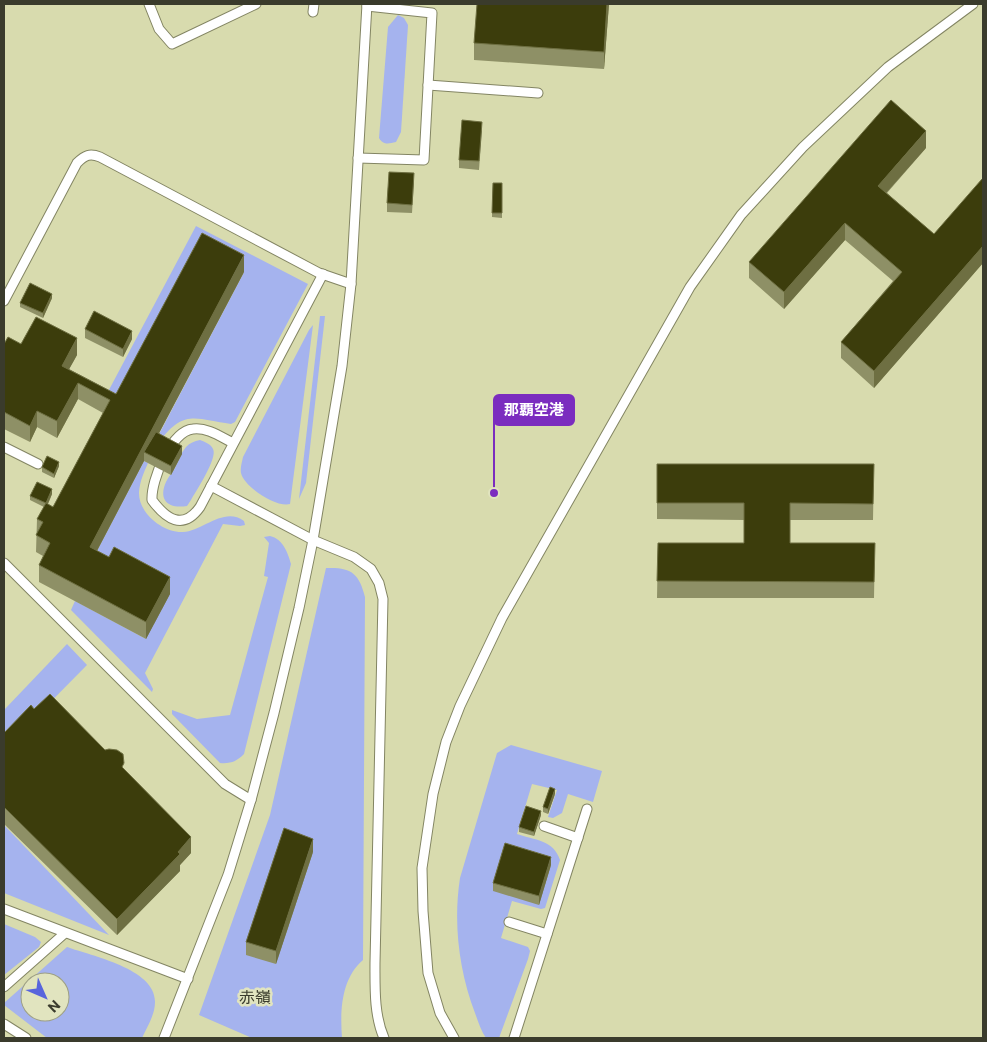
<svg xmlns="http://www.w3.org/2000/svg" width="987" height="1042" font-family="Commissioner,'Noto Sans JP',sans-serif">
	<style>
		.built { fill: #d8dbae; fill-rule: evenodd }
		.green { fill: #a5b3ee; fill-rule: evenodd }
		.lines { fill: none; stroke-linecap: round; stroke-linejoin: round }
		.service-casing { stroke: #838563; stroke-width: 11 }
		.service { stroke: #fff; stroke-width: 9 }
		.wall { fill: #8e9066 }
		.shaded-wall { fill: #6e6f42 }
		.building { fill: #3c3d0c; stroke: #6e6f42 }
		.labels { text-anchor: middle; stroke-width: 5; stroke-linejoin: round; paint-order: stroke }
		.quarter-label { font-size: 16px; fill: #3a3b2c; stroke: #e1e4bf }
		.leader { fill: none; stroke: #7b2cbf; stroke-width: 2 }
		.callout-dot { fill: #7b2cbf; stroke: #e1e4bf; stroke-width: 2 }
		.callout { fill: #7b2cbf; stroke: #7b2cbf; stroke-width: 2 }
		.callout-label { font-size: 15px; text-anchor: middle; font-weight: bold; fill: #fff }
	</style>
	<rect width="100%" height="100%" fill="#e1e4bf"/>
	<!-- built -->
	<path class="built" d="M 4,4 L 983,4 L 983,1038 L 4,1038 ZM 30,982 L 60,982 L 60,1012 L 30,1012 Z"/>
	<!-- green -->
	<g class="green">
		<path d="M 398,15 L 404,18 L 408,25 L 401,132 L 396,142 C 388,144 383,145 379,138 L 388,27 Z"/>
		<path d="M 196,226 L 308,284 L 235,422 L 231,424 C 195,419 184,409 159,442 L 156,440 L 244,272 L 116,411 L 102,403 Z"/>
		<polygon points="320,316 325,316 306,483 299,499"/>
		<path d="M 313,325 L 290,504 C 277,508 244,487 241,473 C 240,468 242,462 243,457 L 309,330 Z"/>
		<path d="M 200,440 C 205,442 211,444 213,449 C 218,458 196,491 191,500 L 187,506 C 168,509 158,500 166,482 C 168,477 172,473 175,468 C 178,461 181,453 186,447 C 190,443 194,441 200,440 Z"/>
		<path d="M 144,461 L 148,463 C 144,472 140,481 139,492 C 138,513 163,533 183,532 C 203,531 224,506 244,521 L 245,525 L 240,526 L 223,524 L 145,673 L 153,689 L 152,692 L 71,610 L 75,601 L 146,639 L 90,564 Z"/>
		<path d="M 270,536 C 283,539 288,553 291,564 L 244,754 C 237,761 231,764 220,763 L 172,714 L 172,710 L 197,719 L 230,715 L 268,577 L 264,576 L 269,543 L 264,537 Z"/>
		<path d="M 326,568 C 351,567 359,573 365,597 L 363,960 C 341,979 340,1011 342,1038 L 252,1038 L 199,1015 L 270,815 Z"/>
		<polygon points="67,644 87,665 4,749 4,710"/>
		<path d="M 511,745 L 602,771 L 593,802 L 568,794 L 562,813 L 553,818 L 548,817 L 557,790 L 532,784 L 517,834 C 534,840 554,840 560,860 L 545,908 L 541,909 L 512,901 L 501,938 L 528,947 L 530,951 L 528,959 L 499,1038 L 486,1038 C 481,1031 478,1021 475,1013 C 459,971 453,923 460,878 L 497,753 Z"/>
		<polygon points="4,825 109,935 4,893"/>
		<polygon points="4,924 35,937 41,942 39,947 4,975"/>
		<path d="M 67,947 C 92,956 156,969 155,1002 C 155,1015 147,1027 142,1038 L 47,1038 L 4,1005 L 4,1003 ZM 30,982 L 60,982 L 60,1012 L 30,1012 Z"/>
	</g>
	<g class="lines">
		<!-- service casing -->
		<g class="service-casing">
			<g id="service">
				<polyline points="149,4 159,29 172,44 256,4"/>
				<polyline points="313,12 314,4"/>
				<polyline points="428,85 538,93"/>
				<polyline points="358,158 424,160 432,13 367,6"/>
				<path d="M 4,301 L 77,163 C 85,155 90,153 100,157 L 319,273 L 351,284"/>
				<path d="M 233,443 C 221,437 207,427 193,429 C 171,431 151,480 152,500 C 166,519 183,531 200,507 L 323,274"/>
				<polyline points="4,447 38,464"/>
				<path d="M 211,486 L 313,540 L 354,557 L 371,569 L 379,583 L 383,599 L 375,963 C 375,988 374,1015 384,1038"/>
				<polyline points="4,563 225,784 251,800"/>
				<polyline points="544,826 578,838"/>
				<polyline points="4,909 188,979"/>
				<polyline points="509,922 547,934"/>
				<polyline points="4,987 65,933"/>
				<polyline points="4,1024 26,1038"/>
				<polyline points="164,1038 228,875 251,800 274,713 299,608 313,540 342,366 351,284 367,4"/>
				<polyline points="454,1038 440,1013 428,973 423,911 422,868 433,794 446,742 460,706 502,618 690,287 741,215 803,147 888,67 973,4"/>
				<polyline points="514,1038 587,809"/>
			</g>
		</g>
		<!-- service -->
		<use href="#service" class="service"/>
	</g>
	<!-- wall -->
	<g class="wall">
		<polygon points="609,4 604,69 474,60 474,43"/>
		<polygon points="482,130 479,170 459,168 459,160"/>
		<polygon points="926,148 887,193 934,234 983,180 983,263 874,388 841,358 841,342 893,281 845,240 784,309 749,278 749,262"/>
		<polygon points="414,182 412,213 387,212 387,203"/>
		<polygon points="493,183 502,183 502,218 492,217"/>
		<polygon points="244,272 159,433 182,454 171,475 144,461 97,551 170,594 146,639 39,582 39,565 43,556 36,552 37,519 44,507 30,500 30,496 52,494 48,504 53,507 103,413 78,399 57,438 37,427 30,442 4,429 4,344 21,344 77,355 69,369 116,394"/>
		<polygon points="52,298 43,318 20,307 20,303"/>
		<polygon points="85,329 132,339 123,357 85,338"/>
		<polygon points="657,464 874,464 873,520 790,520 790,543 875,543 874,598 657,598 658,543 744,543 744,520 657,519"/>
		<polygon points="59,466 54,478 42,472 42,467"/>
		<polygon points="34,709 124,769 191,853 180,865 180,871 117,935 4,824 4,733"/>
		<polygon points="555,794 548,814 543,812 543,807"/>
		<polygon points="541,815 534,836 519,832 519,827"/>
		<polygon points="313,852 276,964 246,955 246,942"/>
		<polygon points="551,865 539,905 493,891 493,883"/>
	</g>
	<!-- shaded-wall -->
	<g class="shaded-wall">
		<polygon points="607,4 609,4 604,69 604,52"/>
		<polygon points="926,131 926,148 878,202 878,186"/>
		<polygon points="845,223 845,240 784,309 784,292"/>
		<polygon points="983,246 983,263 874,388 874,371"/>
		<polygon points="244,255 244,272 148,454 144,452 144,461 90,564 90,547"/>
		<polygon points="52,294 52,298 43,318 43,313"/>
		<polygon points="132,331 132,339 123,357 123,349"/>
		<polygon points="77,338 77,355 62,382 62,366"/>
		<polygon points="78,383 78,399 57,438 57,421"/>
		<polygon points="37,411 37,427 30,442 30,426"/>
		<polygon points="182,446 182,454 171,475 171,466"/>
		<polygon points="59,462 59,466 54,478 54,474"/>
		<polygon points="52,489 52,494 46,508 46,503"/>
		<polygon points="170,577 170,594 146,639 146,622"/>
		<polygon points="555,789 555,794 548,814 548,809"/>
		<polygon points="541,811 541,815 534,836 534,832"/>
		<polygon points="191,837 191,853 180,865 180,871 117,935 117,919"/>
		<polygon points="313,839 313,852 276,964 276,951"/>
		<polygon points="551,857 551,865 539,905 539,896"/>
	</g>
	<!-- building -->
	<g class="building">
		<polygon points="477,4 607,4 604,52 474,43"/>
		<polygon points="891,100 926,131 878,186 934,234 982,179 983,180 983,246 874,371 841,342 902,272 845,223 784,292 749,262"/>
		<polygon points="462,120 482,122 479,161 459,160"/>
		<polygon points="389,172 414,173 412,205 387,203"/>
		<polygon points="493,183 502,183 502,213 492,213"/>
		<polygon points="202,233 244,255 90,547 109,557 114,547 170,577 146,622 39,565 50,543 36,535 43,522 37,519 46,503 53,507 110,400 78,383 57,421 37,411 30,426 4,412 4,344 8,337 21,344 36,317 77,338 62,366 116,394"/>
		<polygon points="30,283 52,294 43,313 20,303"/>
		<polygon points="94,311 132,331 123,349 85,329"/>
		<polygon points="156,432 182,446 171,466 144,452"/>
		<polygon points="47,456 59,462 54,474 42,467"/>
		<polygon points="657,464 874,464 873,504 790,503 790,543 875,543 874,582 657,581 658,543 744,543 744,503 657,503"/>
		<polygon points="37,482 52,489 46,503 30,496"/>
		<polygon points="50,694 105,750 109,749 117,750 123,754 124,763 122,767 191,837 178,852 180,854 117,919 4,807 4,733 31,705 34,709"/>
		<polygon points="550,787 555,789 548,809 543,807"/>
		<polygon points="526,806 541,811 534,832 519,827"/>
		<polygon points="284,828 313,839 276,951 246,942"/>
		<polygon points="505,843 551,857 539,896 493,883"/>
	</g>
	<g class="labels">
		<!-- quarter labels -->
		<g class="quarter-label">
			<text x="255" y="1003">赤嶺</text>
		</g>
	</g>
	<!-- callouts -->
	<path class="leader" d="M494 493L494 410"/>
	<circle class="callout-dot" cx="494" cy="493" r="5"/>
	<rect class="callout" x="494" y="395" width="80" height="30" rx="5"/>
	<g class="callout-label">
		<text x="534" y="415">那覇空港</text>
	</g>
	<!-- border -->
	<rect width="987" height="1042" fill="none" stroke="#3a3b2c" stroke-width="10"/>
	<!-- north arrow -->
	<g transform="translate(45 997) rotate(135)"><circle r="24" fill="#e1e4bf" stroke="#9ea084"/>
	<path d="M0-4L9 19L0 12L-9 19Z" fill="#5865dc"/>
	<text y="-8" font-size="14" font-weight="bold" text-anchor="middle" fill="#3a3b2c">N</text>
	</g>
</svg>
